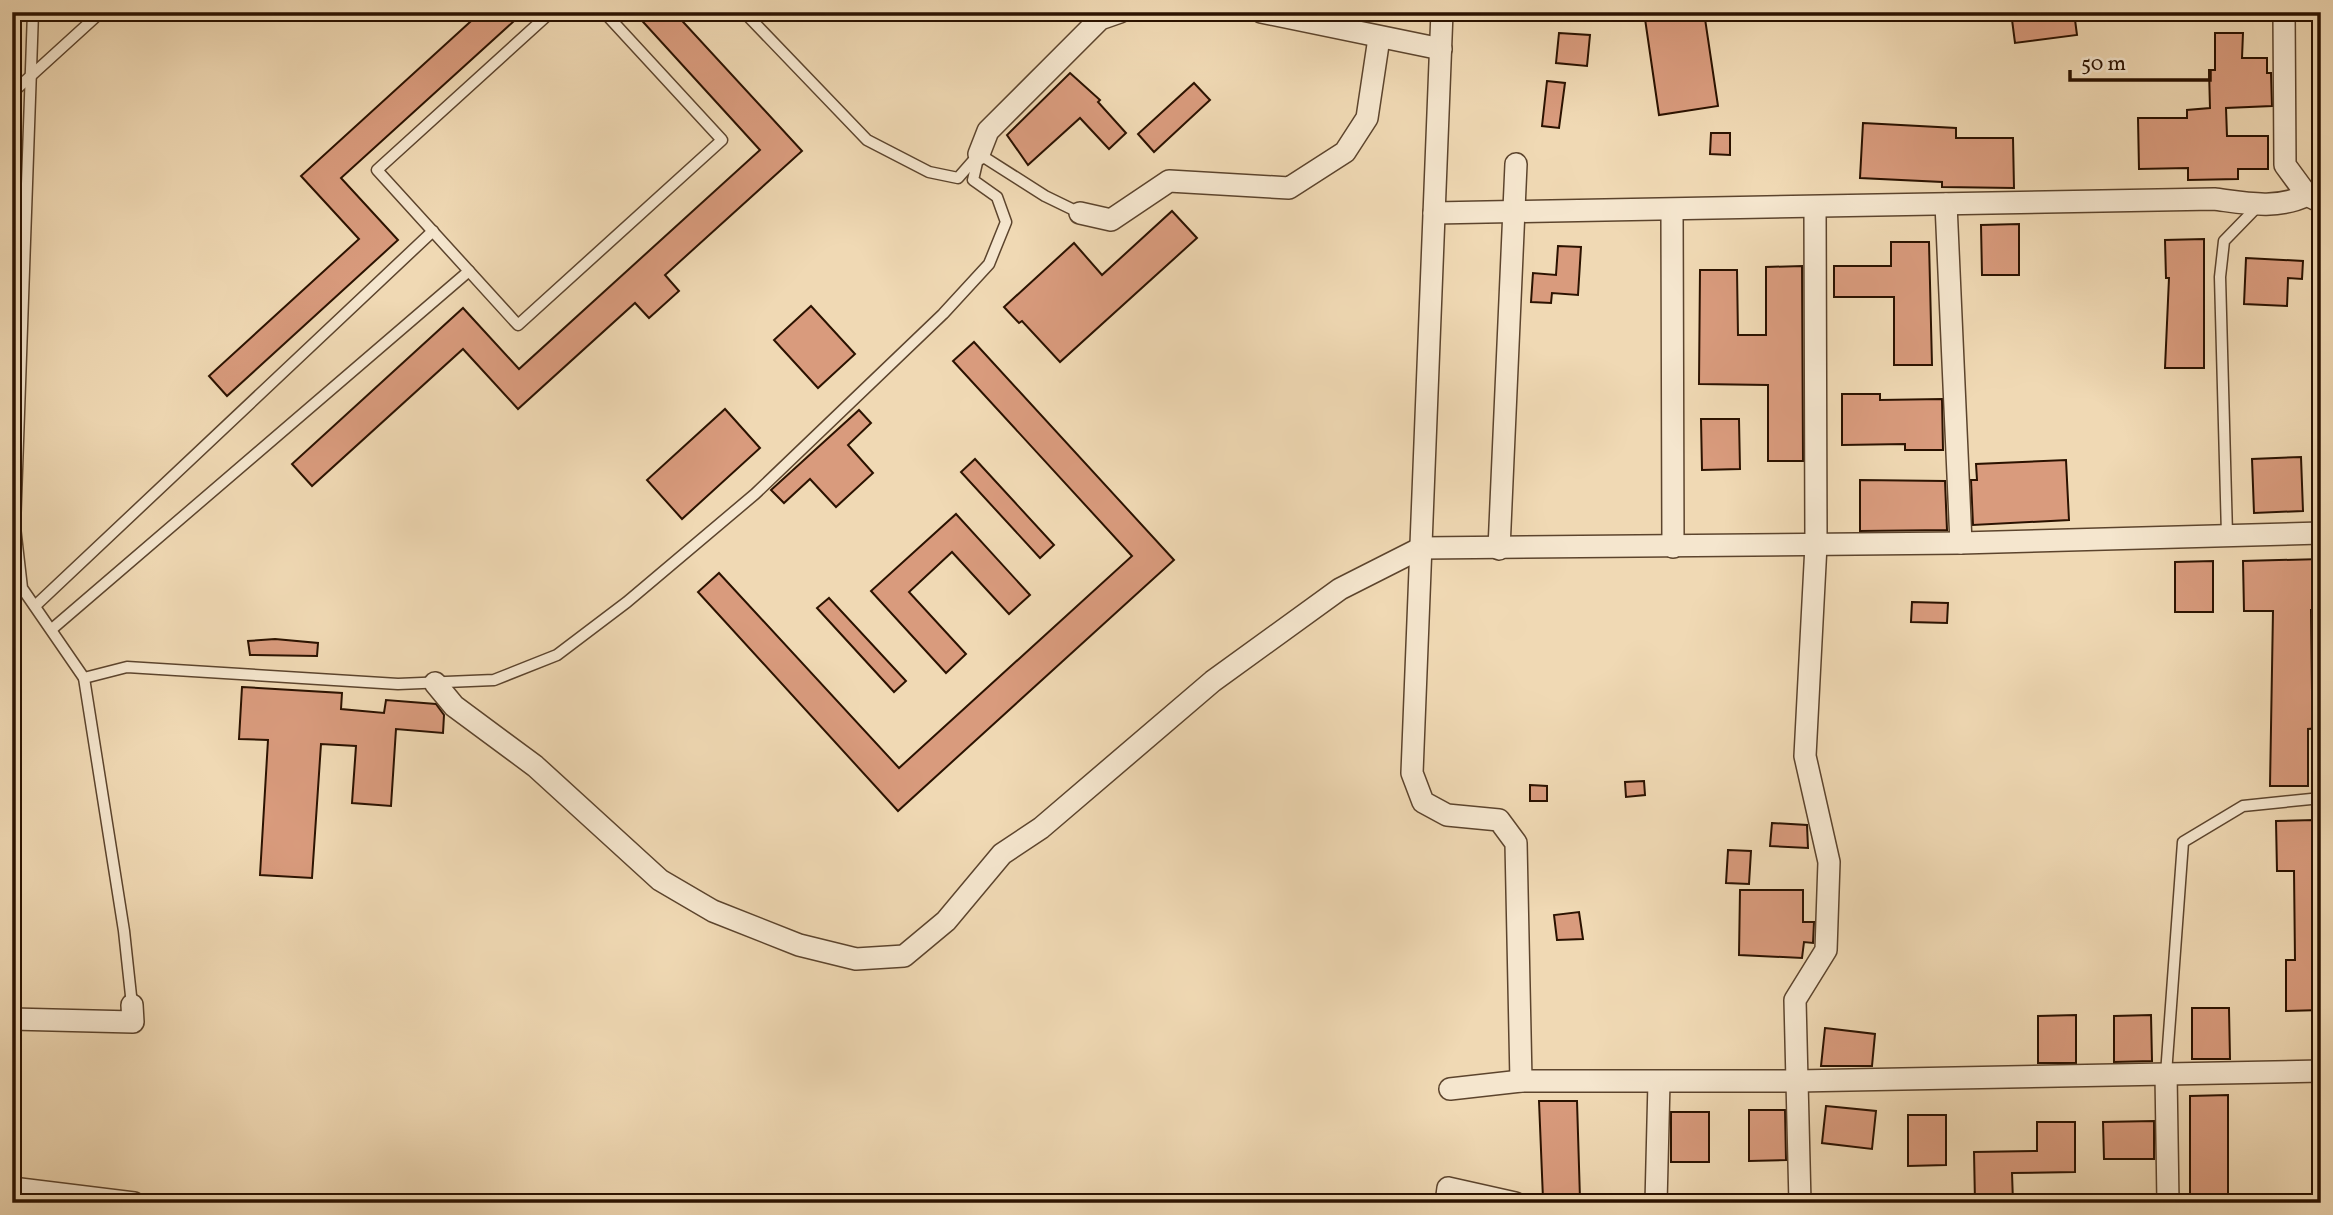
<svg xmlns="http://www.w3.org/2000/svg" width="2333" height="1215" font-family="Vollkorn,serif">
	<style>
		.building { fill: #d99b7d; stroke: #2b1200; stroke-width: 2 }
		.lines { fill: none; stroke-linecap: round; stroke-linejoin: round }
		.service-casing { stroke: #5c442d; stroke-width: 13 }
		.minor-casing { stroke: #5c442d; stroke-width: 24 }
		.service { stroke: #f5e6ce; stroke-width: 10 }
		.minor { stroke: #f5e6ce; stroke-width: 21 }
	</style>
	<rect width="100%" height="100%" fill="#f0d9b4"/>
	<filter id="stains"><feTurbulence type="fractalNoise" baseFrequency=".00286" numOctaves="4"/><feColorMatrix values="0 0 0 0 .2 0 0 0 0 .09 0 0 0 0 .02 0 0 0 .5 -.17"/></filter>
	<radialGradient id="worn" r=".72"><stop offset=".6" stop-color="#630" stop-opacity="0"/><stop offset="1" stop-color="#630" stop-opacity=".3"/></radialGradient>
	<!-- building -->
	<g class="building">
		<polygon points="481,12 524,12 341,178 398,240 227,396 209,376 359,239 301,176"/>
		<polygon points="634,12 674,12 802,151 665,275 679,291 649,318 635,303 518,409 463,349 312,486 292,464 463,308 519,369 760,150"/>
		<polygon points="1644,12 1704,12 1718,106 1659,115"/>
		<polygon points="2011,12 2074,12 2077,35 2015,43"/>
		<polygon points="1559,33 1590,35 1587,66 1556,63"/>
		<polygon points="2215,33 2243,33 2242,58 2267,58 2267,73 2271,73 2272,106 2226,108 2227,136 2268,136 2268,169 2238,169 2238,179 2188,180 2188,168 2139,169 2138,118 2187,118 2187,110 2210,108 2209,70 2215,70"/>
		<polygon points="1070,73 1100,100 1098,102 1126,133 1109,149 1080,118 1028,165 1007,135"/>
		<polygon points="1547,81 1565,83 1559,128 1542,126"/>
		<polygon points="1194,83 1210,100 1154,152 1138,134"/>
		<polygon points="1863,123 1956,128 1956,138 2013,138 2014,188 1942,187 1942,182 1860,178"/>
		<polygon points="1711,133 1730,133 1730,155 1710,154"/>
		<polygon points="1172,211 1197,238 1060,362 1022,321 1019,323 1004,307 1074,243 1102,275"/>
		<polygon points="2019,224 2019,275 1982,275 1981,225"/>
		<polygon points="2204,239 2204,368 2165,368 2169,278 2166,278 2165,240"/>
		<polygon points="1891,242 1929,242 1932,365 1894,365 1894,297 1834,297 1834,266 1891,266"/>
		<polygon points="1558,246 1581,247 1578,295 1552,293 1551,303 1531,302 1533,273 1556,275"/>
		<polygon points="2246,258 2303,261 2302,279 2288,278 2287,306 2244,304"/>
		<polygon points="1802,266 1803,461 1768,461 1768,385 1699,384 1700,270 1737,270 1738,335 1766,335 1766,267"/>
		<polygon points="811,306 855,354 818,388 774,340"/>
		<polygon points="974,342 1174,560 898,811 698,592 719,573 899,768 1132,556 953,361"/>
		<polygon points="1842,394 1880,394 1880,400 1942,399 1943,450 1905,450 1905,444 1842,445"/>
		<polygon points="725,409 760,448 682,519 647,480"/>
		<polygon points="859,410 871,423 848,445 873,473 836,507 810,479 784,503 771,490"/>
		<polygon points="1701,419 1739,419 1740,469 1702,470"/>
		<polygon points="2301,457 2303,511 2254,513 2252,459"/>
		<polygon points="975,459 1054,545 1040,558 961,472"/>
		<polygon points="2066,460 2069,520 1973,525 1971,480 1977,480 1976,464"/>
		<polygon points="1860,480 1945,481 1947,530 1860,531"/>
		<polygon points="956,514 1030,595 1009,614 952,552 909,592 966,654 946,673 871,591"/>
		<polygon points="2321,559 2321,610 2311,610 2312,691 2321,690 2321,728 2308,729 2308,786 2270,786 2273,611 2244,611 2243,561"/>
		<polygon points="2213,561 2213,612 2175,612 2175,562"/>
		<polygon points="829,598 906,681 894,692 817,608"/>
		<polygon points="1912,602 1948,603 1947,623 1911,622"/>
		<polygon points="275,639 318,643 317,656 250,655 248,641"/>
		<polygon points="242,687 342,693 341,709 384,713 386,700 436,704 444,715 443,733 396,729 391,806 352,803 356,746 321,744 312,878 260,875 268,740 239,739"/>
		<polygon points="1644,781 1645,795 1626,797 1625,782"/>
		<polygon points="1530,785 1547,786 1547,801 1530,801"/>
		<polygon points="2314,820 2315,894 2321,894 2321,1010 2286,1011 2286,960 2295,960 2294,871 2277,871 2276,821"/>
		<polygon points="1772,823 1807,825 1808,848 1770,846"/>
		<polygon points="1728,850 1751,851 1749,884 1726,883"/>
		<polygon points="1740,890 1803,890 1803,922 1814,922 1813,943 1804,942 1802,958 1739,955"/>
		<polygon points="1579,912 1583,939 1557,940 1554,915"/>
		<polygon points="2192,1008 2229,1008 2230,1059 2192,1059"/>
		<polygon points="2076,1015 2076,1063 2038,1063 2038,1016"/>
		<polygon points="2151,1015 2152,1061 2114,1062 2114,1016"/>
		<polygon points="1825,1028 1875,1034 1872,1066 1821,1066"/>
		<polygon points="2228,1095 2228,1203 2190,1203 2190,1096"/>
		<polygon points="1539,1101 1577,1101 1580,1199 1543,1199"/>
		<polygon points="1826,1106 1876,1111 1872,1149 1822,1143"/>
		<polygon points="1749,1110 1785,1110 1786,1160 1749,1161"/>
		<rect x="1671" y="1112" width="38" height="50"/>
		<polygon points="1908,1115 1946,1115 1946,1165 1908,1166"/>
		<polygon points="2154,1121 2154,1159 2104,1159 2103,1122"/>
		<polygon points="2037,1122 2075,1122 2075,1172 2012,1173 2013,1202 1975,1202 1974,1152 2037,1151"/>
	</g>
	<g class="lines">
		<!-- service casing -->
		<g class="service-casing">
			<g id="service">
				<polyline points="33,12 15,527 22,588 84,678 127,667 398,684 494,680 557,655 627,602 755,494 943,314 989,264 1006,222 997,197 973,180 979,154"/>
				<polyline points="551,12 377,170 518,325 722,140 604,12"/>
				<polyline points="744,12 867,140 929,172 958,178 979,154 1045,196 1080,213"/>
				<polyline points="12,93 101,12"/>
				<polyline points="2227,535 2220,277 2224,241 2259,205"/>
				<polyline points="35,606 433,231"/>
				<polyline points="52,629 469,271"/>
				<polyline points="84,678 124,931 132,1005"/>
				<polyline points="2166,1074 2183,842 2243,806 2321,798"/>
			</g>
		</g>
		<!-- minor casing -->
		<g class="minor-casing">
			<g id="minor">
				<polyline points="1261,12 1441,49"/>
				<polyline points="1442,12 1412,773 1423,802 1447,815 1499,820 1516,843 1521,1081"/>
				<polyline points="2284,12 2285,165 2307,195"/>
				<polyline points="979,154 988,131 1100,19 1120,12"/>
				<polyline points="1946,204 1961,543"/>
				<polyline points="1672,210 1673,547"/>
				<polyline points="1080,213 1111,220 1169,181 1289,188 1345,152 1367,118 1379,38"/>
				<path d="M 1434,213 L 2214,199 C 2245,203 2277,210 2307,195 L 2321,202"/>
				<polyline points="1499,549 1516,164"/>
				<polyline points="435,683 454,706 535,766 660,880 713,911 799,945 856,959 904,956 946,921 1002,854 1041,828 1213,681 1340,589 1421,548 1961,543 2321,533"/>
				<polyline points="12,1019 133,1022 132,1005"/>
				<polyline points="2166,1074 2168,1203"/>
				<polyline points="1450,1089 1521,1081 1797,1081 2321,1071"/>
				<polyline points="12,1188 134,1203"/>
				<polyline points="1446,1203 1448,1188 1515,1203"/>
				<polyline points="1656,1203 1659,1082"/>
				<polyline points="1800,1203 1795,1000 1826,950 1829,862 1805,756 1816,545 1815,207"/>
			</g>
		</g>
		<!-- service -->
		<use href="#service" class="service"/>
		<!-- minor -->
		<use href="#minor" class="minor"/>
	</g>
	<!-- margin -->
	<rect width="2333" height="1215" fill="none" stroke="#f0d9b4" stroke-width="42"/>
	<rect x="14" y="14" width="2305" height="1187" fill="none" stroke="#2b1200" stroke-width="3.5"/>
	<rect x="21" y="21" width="2291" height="1173" fill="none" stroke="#2b1200" stroke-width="2"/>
	<!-- scale -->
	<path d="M2070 70v10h140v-10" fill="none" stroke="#2b1200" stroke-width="3.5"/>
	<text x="2081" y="70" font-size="21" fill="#2b1200" stroke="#f5e6ce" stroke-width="5" paint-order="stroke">50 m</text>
	<rect width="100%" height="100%" filter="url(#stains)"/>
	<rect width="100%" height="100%" fill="url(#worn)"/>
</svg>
